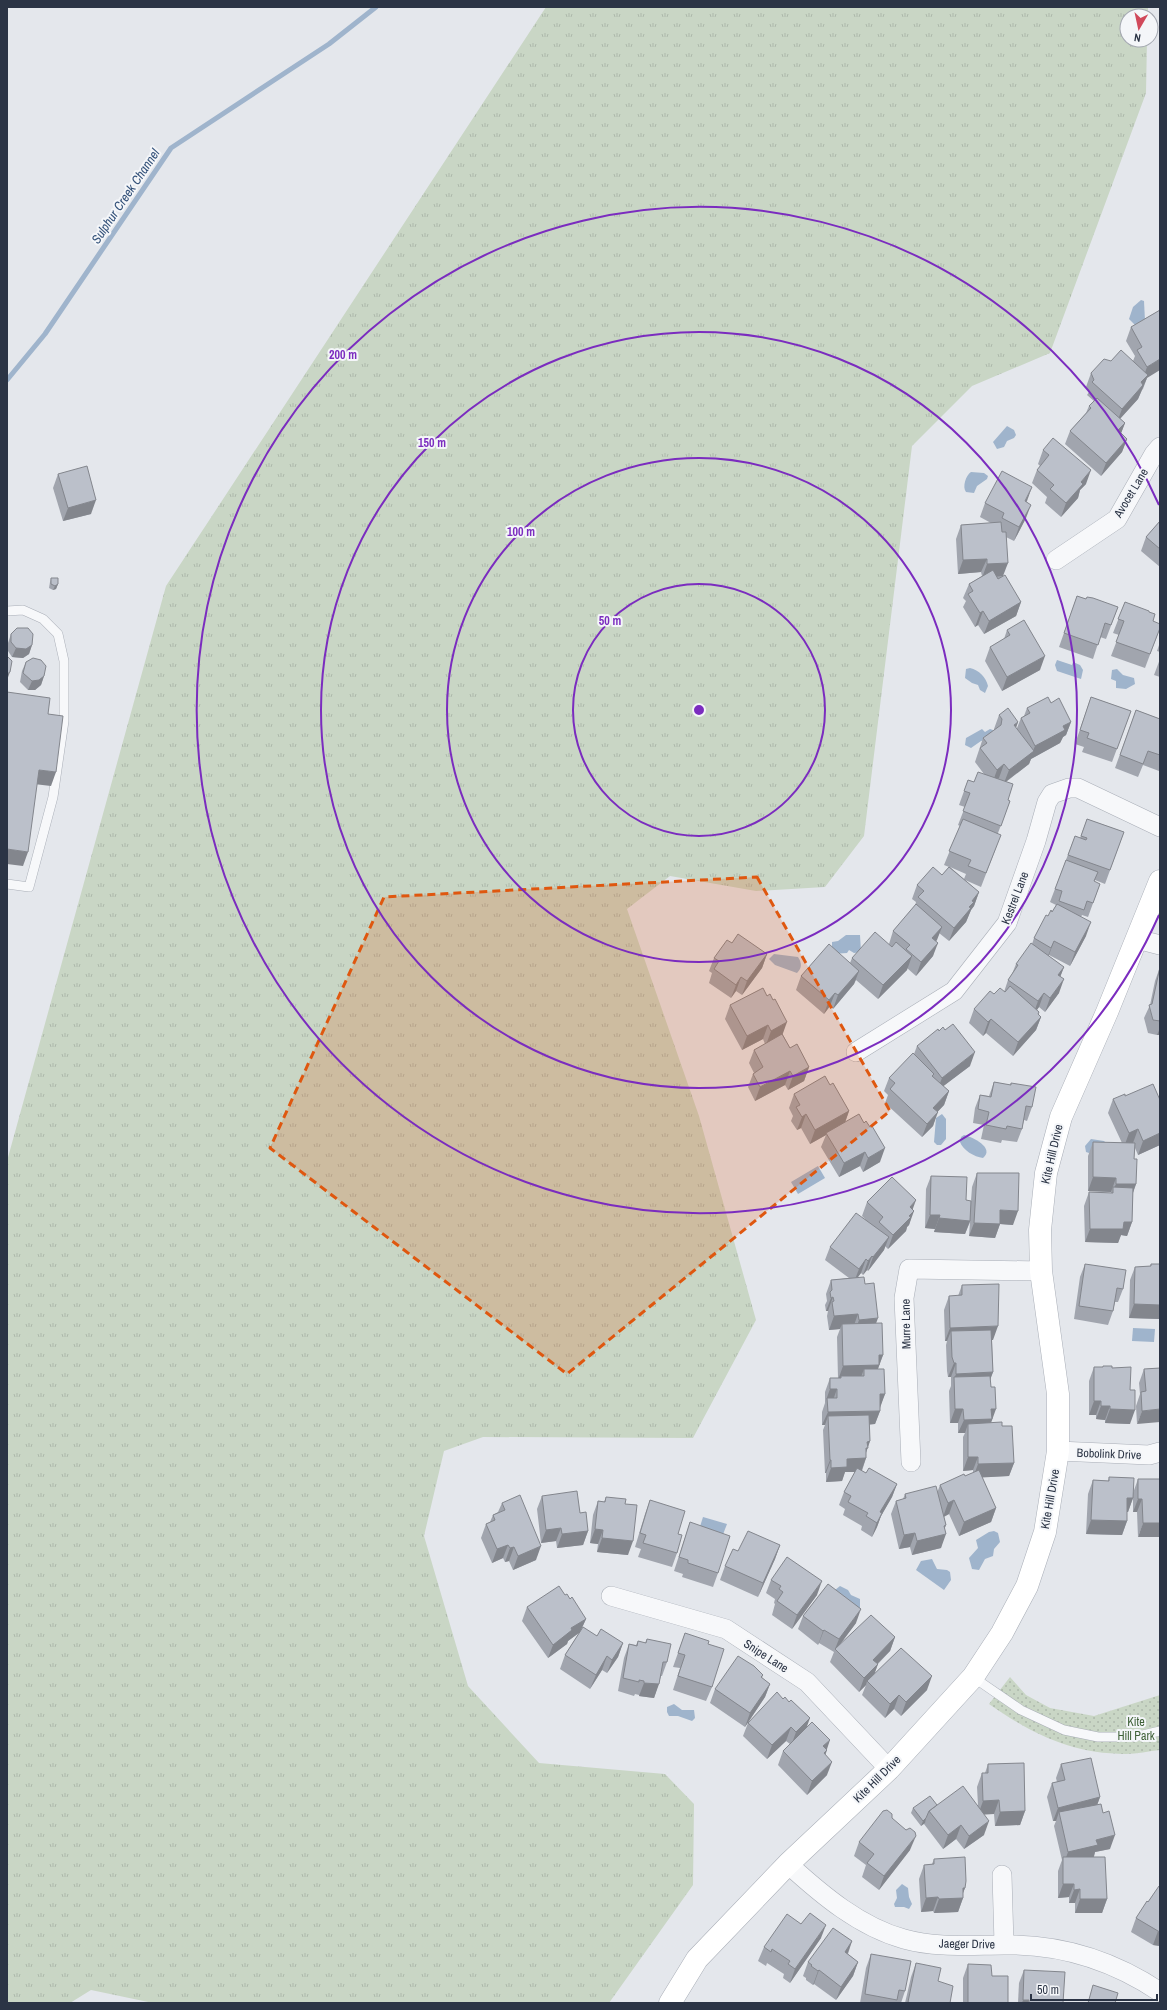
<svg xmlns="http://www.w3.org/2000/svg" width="1167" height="2010" font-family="'Archivo Narrow',sans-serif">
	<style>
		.grass { fill: url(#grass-tufts) }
		.park { fill: url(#park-dots) }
		.water { fill: #9fb4cc }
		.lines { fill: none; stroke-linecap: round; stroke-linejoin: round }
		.stream { stroke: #9fb4cc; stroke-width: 5 }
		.lane-casing { stroke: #a9aeb7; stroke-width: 10 }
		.street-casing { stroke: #a9aeb7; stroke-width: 20 }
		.secondary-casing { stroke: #a9aeb7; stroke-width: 23 }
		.lane { stroke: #f7f8fa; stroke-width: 9 }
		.street { stroke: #f7f8fa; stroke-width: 19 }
		.secondary { stroke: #fff; stroke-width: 22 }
		.wall { fill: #a1a5ae; fill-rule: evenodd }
		.shaded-wall { fill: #83868d }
		.building { fill: #bbc0ca; stroke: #83868d }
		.marked { fill: #df570f; fill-opacity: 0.2; stroke: #df570f; stroke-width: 3; stroke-dasharray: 8 5; stroke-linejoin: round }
		.ring { fill: none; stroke: #7b2cbf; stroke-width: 2 }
		.labels { text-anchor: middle; stroke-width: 4; stroke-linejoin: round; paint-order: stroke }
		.street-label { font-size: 12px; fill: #2b3445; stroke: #f4f6f9 }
		.park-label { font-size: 12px; fill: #3f6138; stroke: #f4f6f9 }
		.water-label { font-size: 13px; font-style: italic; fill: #34527a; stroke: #f4f6f9 }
		.centre { fill: #7b2cbf; stroke: #f4f6f9; stroke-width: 2 }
		.ring-label { font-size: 12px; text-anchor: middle; font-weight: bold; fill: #7b2cbf; stroke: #f4f6f9; stroke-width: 4; stroke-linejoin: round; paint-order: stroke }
	</style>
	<defs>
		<pattern id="grass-tufts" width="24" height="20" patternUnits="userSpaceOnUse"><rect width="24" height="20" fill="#c9d6c5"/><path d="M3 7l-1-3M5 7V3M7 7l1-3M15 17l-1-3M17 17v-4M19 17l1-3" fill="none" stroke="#adb8ab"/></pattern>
		<pattern id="park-dots" width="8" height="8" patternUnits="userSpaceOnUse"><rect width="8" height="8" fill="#c9d6c5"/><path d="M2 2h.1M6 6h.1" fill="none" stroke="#adb8ab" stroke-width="1.8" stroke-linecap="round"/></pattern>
	</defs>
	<rect width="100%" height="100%" fill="#e4e7ec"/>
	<!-- grass -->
	<polygon class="grass" points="546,7 1148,7 1148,16 1127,16 1127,40 1147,40 1146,93 1050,353 972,386 912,446 864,836 825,887 756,891 670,876 627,909 699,1116 756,1320 693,1438 483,1437 444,1451 424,1536 468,1686 539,1763 665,1774 694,1804 693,1885 609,2003 153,2003 91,1990 70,2003 7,2003 7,1161 166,586"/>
	<!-- park -->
	<path class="park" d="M 1010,1677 L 1026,1695 L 1050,1708 L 1094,1716 L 1160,1695 L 1160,1750 C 1149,1751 1137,1754 1126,1754 C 1072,1754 1032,1734 989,1704 Z"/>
	<!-- water -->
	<g class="water">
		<polygon points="1141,300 1144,301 1145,321 1135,325 1129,319 1133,307"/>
		<polygon points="1007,426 1014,430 1016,435 1014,438 1007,441 1004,447 997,449 993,442"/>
		<path d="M 971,472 L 984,473 L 988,476 L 987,479 L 977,486 L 974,493 L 966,492 C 962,487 966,475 971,472 Z"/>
		<polygon points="1057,660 1072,665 1073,662 1080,665 1083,670 1081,679 1057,671 1055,665"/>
		<path d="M 970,668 C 979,670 986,677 988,686 L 985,693 L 980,690 L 978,685 L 972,683 L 965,678 L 966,669 Z"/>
		<polygon points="1117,669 1123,675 1134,678 1135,684 1126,689 1116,688 1116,681 1111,679 1112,670"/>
		<polygon points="982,729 985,732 990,729 993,730 991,739 981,741 971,748 965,745 966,738"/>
		<polygon points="846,935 860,935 861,952 854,953 849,950 847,953 832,954 832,942 838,941"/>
		<path d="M 774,954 L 798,957 C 802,963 802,968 797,973 L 775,965 L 769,959 Z"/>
		<polygon points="942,1114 946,1119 946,1139 941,1145 937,1145 934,1142 936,1118"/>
		<path d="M 964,1135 C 973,1137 995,1148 983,1158 C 974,1157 963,1150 960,1142 L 961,1137 Z"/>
		<polygon points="1091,1139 1104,1141 1107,1144 1089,1153 1086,1152 1085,1146"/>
		<polygon points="818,1166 825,1178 798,1194 791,1182"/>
		<polygon points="1133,1328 1155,1329 1154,1342 1132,1341"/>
		<polygon points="703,1517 727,1524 722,1537 699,1530"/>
		<polygon points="994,1531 998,1533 1000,1542 994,1549 993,1556 985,1559 979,1570 972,1569 969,1558 978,1548 976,1540 989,1532"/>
		<polygon points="932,1559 937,1569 947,1570 950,1572 951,1580 944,1590 916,1570 921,1561"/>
		<polygon points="840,1586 848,1590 851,1595 860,1599 860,1609 835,1590"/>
		<polygon points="674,1704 682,1710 694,1710 695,1718 692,1721 678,1716 669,1716 667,1712 667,1707"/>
		<polygon points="902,1884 908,1888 909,1897 912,1904 909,1909 904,1907 895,1907 894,1904 897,1898 896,1890"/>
	</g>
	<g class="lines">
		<!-- stream -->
		<polyline class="stream" points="7,380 45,334 171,148 329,44 376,7"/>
		<!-- lane casing -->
		<g class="lane-casing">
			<g id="lane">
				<polyline points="7,611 23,610 43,619 58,634 64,661 64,721 53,797 29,887 7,884"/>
				<polyline points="973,1677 1021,1710 1064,1730 1098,1737 1134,1737 1160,1731"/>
			</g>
		</g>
		<!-- street casing -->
		<g class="street-casing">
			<g id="street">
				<polyline points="1056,560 1117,519 1154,454 1160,447"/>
				<polyline points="1137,939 1160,945"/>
				<polyline points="856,1052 954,991 1007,923 1036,841 1047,802 1052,794 1069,788 1078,788 1160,827"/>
				<polyline points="1058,1451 1149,1455 1160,1452"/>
				<polyline points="911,1462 904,1298 909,1269 1041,1271"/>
				<polyline points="611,1596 726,1629 807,1682 889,1769"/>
				<path d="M 788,1864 C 822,1895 860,1927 904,1939 C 936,1948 971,1945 1004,1945 C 1061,1944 1112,1960 1160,1992"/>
				<polyline points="1002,1875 1004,1944"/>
			</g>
		</g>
		<!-- secondary casing -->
		<g class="secondary-casing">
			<polyline id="secondary" points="670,2003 697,1959 788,1864 889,1769 973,1677 1002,1633 1027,1586 1045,1532 1058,1451 1058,1394 1041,1271 1040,1230 1046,1173 1061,1117 1107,1012 1160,881"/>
		</g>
		<!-- lane -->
		<use href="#lane" class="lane"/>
		<!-- street -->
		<use href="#street" class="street"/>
		<!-- secondary -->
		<use href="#secondary" class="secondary"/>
	</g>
	<!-- wall -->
	<g class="wall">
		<polygon points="1160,310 1147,378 1143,389 1142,390 1138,399 1120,419 1125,423 1121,433 1127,439 1122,452 1101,476 1065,444 1070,431 1086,413 1089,406 1094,401 1087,395 1089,392 1086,387 1091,373 1111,361 1133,361 1135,356 1126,341 1131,327"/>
		<polygon points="1043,450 1086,484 1080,490 1078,498 1061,517 1045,503 1047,497 1032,483 1037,470 1040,466 1038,464"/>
		<polygon points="58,474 91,514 63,521 53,488"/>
		<polygon points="1026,502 1026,518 1014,541 1006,537 1003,576 1021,602 1016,616 984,634 978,625 975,627 963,607 966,601 963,598 969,584 982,576 981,572 958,574 956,539 961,525 991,523 980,517 985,503"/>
		<polygon points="1160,521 1160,567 1141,551 1146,537"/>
		<polygon points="51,578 58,584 56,589 53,590 49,588 50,582"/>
		<polygon points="1077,596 1086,599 1118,607 1106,639 1100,637 1093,659 1059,647"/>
		<polygon points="1125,602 1153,621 1160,628 1145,668 1111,656 1119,635 1113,633"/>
		<polygon points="1007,630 1040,670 1002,691 985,661 990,647 1004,639"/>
		<polygon points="11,634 32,645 29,654 23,658 12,657 8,651 8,643"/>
		<polygon points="1160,642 1160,652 1157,651"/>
		<polygon points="1160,659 1160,677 1154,675"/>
		<polygon points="26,662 44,676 41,685 35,690 28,690 20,682 22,671"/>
		<polygon points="1091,697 1131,711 1112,762 1082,752 1084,747 1075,744"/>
		<path d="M 1051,703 L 1071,722 L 1066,735 L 1063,737 L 1060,743 L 1031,759 L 1029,764 L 1006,782 L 1008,800 L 1010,801 L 998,833 L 996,848 L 981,887 L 965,880 L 979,892 L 974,906 L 971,910 L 966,922 L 949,941 L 939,933 L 936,941 L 933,956 L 916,976 L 907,968 L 907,970 L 878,999 L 856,980 L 854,984 L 833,1009 L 830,1006 L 824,1014 L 796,990 L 801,976 L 850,963 L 852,958 L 889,944 L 893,931 L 915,906 L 916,902 L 912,899 L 917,885 L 942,875 L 949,867 L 944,865 L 960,826 L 958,825 L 965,807 L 959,805 L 968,780 L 974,782 L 984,774 L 975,762 L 983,738 L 994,730 L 994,729 L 999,715 L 1018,722 L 1016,728 L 1017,728 L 1021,718 L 1024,716 L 1027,708 ZM 950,867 L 966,874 L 964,879 Z"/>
		<polygon points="1136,710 1160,719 1160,767 1159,771 1143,765 1138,777 1115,768"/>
		<polygon points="1087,819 1124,832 1105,884 1095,880 1094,882 1100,884 1088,917 1082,915 1081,917 1086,936 1070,966 1049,955 1049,956 1064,967 1060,977 1059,993 1045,1012 1039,1007 1037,1010 1039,1012 1038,1014 1041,1017 1036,1030 1013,1056 986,1033 983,1036 969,1023 974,1009 994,994 1004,992 1008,980 1012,974 1016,964 1032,944 1034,938 1048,916 1052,912 1056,905 1050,902 1075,836 1080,838"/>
		<polygon points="732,943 767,954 762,968 742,995 736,991 731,998 709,983 712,973 709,971 714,958"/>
		<polygon points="1160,967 1160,1035 1157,1035 1148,1033 1144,1018 1150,1005 1155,981"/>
		<polygon points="767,996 783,1035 790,1048 809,1067 804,1081 788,1090 785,1085 755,1101 748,1087 753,1074 754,1073 749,1063 754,1050 765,1044 763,1039 742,1050 725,1019 730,1005"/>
		<polygon points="917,1046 970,1066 943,1086 949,1091 944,1105 937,1112 933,1126 922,1137 885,1103 888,1095 884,1091 889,1078 914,1054"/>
		<polygon points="994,1082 1010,1085 1011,1083 1032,1107 1027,1121 1024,1120 1022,1129 1017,1142 1002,1140 1001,1143 981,1139 984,1125 973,1123 975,1108 980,1095 989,1096"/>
		<polygon points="830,1085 849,1111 845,1123 880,1162 863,1172 860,1166 839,1177 821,1147 826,1135 810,1144 801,1128 797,1130 791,1121 793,1116 789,1108 794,1094"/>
		<polygon points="1125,1096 1160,1100 1160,1145 1138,1155 1135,1148 1134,1159 1136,1184 1133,1193 1132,1222 1127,1236 1121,1235 1118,1243 1085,1242 1084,1206 1089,1192 1111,1193 1111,1192 1088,1191 1088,1156 1093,1142 1122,1143 1108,1113 1113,1099"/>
		<polygon points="977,1173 1013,1225 1000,1224 995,1238 969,1236 970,1222 965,1234 934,1232 935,1229 925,1228 926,1189 931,1176 966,1200 971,1201 972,1187"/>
		<polygon points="867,1202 913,1210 909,1225 907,1227 906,1231 888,1249 885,1246 884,1250 868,1271 867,1270 863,1275 861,1273 858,1277 865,1284 876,1323 883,1355 878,1369 885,1394 880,1406 880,1411 875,1424 869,1425 870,1441 866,1453 866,1458 862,1471 866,1473 897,1484 892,1497 881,1516 877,1527 872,1537 861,1530 862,1526 843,1515 845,1509 839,1505 844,1492 855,1472 845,1472 842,1481 826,1482 826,1473 825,1473 823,1430 825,1425 822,1425 822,1412 825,1403 825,1392 830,1378 838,1378 837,1337 840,1329 829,1330 827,1316 828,1311 826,1311 825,1305 827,1301 826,1294 831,1280 849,1278 825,1260 830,1247 865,1219 862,1216"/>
		<polygon points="1085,1264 1123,1289 1118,1302 1115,1302 1113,1311 1108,1325 1074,1319 1080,1277"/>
		<polygon points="1151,1264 1160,1264 1160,1319 1129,1318 1130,1280 1135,1267 1150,1266"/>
		<polygon points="962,1285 993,1340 992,1340 993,1372 990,1379 991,1423 1002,1426 1014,1463 1009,1476 982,1477 996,1508 991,1522 959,1536 949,1514 944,1517 946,1525 944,1529 941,1548 912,1555 910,1547 899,1549 891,1514 896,1501 903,1499 905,1494 937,1493 940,1485 965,1476 973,1473 973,1470 963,1471 963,1437 965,1433 958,1433 958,1423 950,1423 949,1391 951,1386 951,1377 948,1377 947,1371 946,1345 947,1341 945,1341 944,1310 949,1296 958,1296"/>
		<polygon points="1103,1366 1112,1368 1130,1424 1105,1423 1105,1420 1096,1419 1096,1415 1089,1415 1089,1381 1094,1367 1103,1367"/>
		<polygon points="1160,1368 1137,1424 1136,1406 1140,1394 1139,1383 1144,1369"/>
		<polygon points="1109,1477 1133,1493 1138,1479 1160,1479 1138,1537 1137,1512 1133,1512 1133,1496 1133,1498 1128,1512 1127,1512 1127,1521 1122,1535 1086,1534 1088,1494 1093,1480 1108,1481"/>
		<polygon points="542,1496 580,1513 588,1531 583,1545 557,1548 556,1541 541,1543 537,1509"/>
		<polygon points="606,1497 625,1504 628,1555 597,1552 598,1544 590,1543 593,1515 598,1501 604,1502"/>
		<polygon points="650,1500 678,1534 677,1553 672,1567 638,1557 641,1549 635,1547 645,1514"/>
		<polygon points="502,1503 536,1560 513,1570 509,1561 505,1562 503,1558 492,1563 481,1538 486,1524 490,1522 493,1515 498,1512"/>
		<polygon points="690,1522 718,1573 713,1587 682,1577 683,1574 674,1571"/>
		<polygon points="780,1545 775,1559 758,1597 720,1580 725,1566 738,1551"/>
		<polygon points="771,1580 817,1595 792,1629 772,1615 775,1604 774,1603 775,1599 766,1593"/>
		<polygon points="565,1595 586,1619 581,1630 597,1636 623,1643 618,1657 607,1673 602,1670 590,1689 560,1669 565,1655 579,1633 568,1641 567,1644 548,1658 522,1621 527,1607"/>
		<polygon points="803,1616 856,1623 840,1644 895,1637 890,1651 878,1664 874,1674 927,1690 901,1716 894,1709 885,1718 862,1695 866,1685 859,1692 830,1662 834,1652 819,1643 818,1645 798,1629"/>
		<polygon points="685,1633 708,1644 712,1687 706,1701 673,1690 680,1668 673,1667"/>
		<polygon points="647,1639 667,1662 662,1676 661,1676 654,1698 639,1696 639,1695 635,1694 634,1696 618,1691 624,1658 629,1644 636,1645 638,1641 645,1643"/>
		<polygon points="763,1675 762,1678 770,1684 765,1697 745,1727 710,1703 715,1689"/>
		<polygon points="748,1723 806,1728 827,1750 825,1755 827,1775 807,1795 778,1765 783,1751 790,1744 786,1741 767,1759 743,1736"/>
		<polygon points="988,1764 1025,1811 1020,1825 995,1826 994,1814 984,1814 984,1835 964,1849 956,1839 943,1849 924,1824 925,1823 921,1826 911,1813 913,1808 937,1805 978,1805 977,1787 982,1773 985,1773"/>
		<polygon points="1061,1764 1100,1797 1097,1805 1110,1849 1095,1852 1094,1857 1107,1899 1102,1913 1075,1913 1075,1903 1069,1903 1069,1897 1058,1898 1058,1871 1062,1860 1054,1826 1056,1821 1053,1821 1047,1797 1052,1783 1057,1782 1056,1778"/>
		<polygon points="892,1818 910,1850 879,1890 862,1877 866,1865 854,1856 859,1842"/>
		<polygon points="934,1859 965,1888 963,1893 963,1898 958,1912 934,1913 933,1911 921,1912 919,1879 924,1865 932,1864"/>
		<polygon points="1160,1887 1160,1946 1153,1945 1131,1932 1136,1918 1148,1902"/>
		<polygon points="821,1938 790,1983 783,1978 784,1974 767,1963 766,1966 758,1961 764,1947"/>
		<polygon points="852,1941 848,1954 858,1962 853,1976 836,2000 814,1984 813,1985 806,1980 806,1978 803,1976 808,1962"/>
		<polygon points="871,1954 905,1991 901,2003 860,2003 866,1968"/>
		<polygon points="916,1963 950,2003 905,2003 911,1977"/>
		<polygon points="968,1964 992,1976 1008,2003 963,2003 963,1978"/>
		<polygon points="1024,1970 1063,2003 1018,2003 1019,1983"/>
	</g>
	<!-- shaded-wall -->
	<g class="shaded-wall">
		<polygon points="1160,359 1160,370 1147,378 1138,399 1117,422 1122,409 1142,381 1147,367"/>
		<polygon points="1125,423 1120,436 1118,430"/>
		<polygon points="1127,439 1122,452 1101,476 1106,463"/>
		<polygon points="1091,470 1086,484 1080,490 1078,498 1061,517 1066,503 1081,482"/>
		<polygon points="1032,487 1027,501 1020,515 1025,501"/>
		<polygon points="96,500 91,514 63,521 68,508"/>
		<polygon points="1031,505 1026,518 1014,541 1019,527"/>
		<polygon points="987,559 981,572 958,574 963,560"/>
		<polygon points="1008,563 1003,576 982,578 987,564"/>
		<polygon points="58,584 56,589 53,590 55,586"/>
		<polygon points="1021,602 1016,616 984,634 989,621"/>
		<polygon points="983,611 978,625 975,627 980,613"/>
		<polygon points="32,645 29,654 23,658 12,657 16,648"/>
		<polygon points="1045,656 1040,670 1002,691 1007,677"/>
		<polygon points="10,672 7,680 7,674"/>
		<polygon points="44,676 41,685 35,690 28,690 32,681"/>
		<polygon points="1018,722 1013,735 1014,725"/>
		<polygon points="1071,722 1066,735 1063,737 1060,743 1031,759 1029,764 1004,783 1009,770 1033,751 1035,746 1063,726"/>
		<polygon points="1004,764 999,778 992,784 997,770"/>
		<polygon points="39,770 56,772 51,786 34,784"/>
		<polygon points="7,849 28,852 23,866 7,864"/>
		<polygon points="979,892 974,906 971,910 966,922 949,941 954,928 972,901"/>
		<polygon points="1091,922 1086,936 1070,966 1075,952"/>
		<polygon points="942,927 937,940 927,952 932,938"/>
		<polygon points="1054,941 1049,955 1046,961 1051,948"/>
		<polygon points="938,943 933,956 916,976 921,962"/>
		<polygon points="767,954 762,968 742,995 747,981"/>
		<polygon points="912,956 907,970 878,999 883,985"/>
		<polygon points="1064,967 1059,980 1058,975"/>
		<polygon points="859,971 854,984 833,1009 838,995"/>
		<polygon points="741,977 736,991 731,998 736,985"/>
		<polygon points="1064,979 1059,993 1045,1012 1050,998"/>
		<polygon points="835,993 830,1006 824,1014 829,1000"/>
		<polygon points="1044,993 1039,1007 1033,1015 1038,1001"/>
		<polygon points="1039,1012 1035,1023 1041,1017 1036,1030 1013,1056 1018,1042"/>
		<polygon points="991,1019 986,1033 983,1036 988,1022"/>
		<polygon points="787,1022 782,1036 766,1045 771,1031"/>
		<polygon points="768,1025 763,1039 742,1050 747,1036"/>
		<polygon points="1160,1028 1160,1035 1157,1035"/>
		<polygon points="975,1052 970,1066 937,1091 942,1078"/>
		<polygon points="809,1067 804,1081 788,1090 793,1076"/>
		<polygon points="790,1071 785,1085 755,1101 760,1087"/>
		<polygon points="949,1091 944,1105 928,1122 933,1108"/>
		<polygon points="849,1111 844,1125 826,1133 826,1135 810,1144 815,1130"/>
		<polygon points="938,1112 933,1126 922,1137 927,1124"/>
		<polygon points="806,1114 801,1128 797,1130 802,1117"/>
		<polygon points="1138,1129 1133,1143 1124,1147 1129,1133"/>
		<polygon points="1160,1133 1160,1145 1138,1155 1143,1141"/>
		<polygon points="885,1148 880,1162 863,1172 868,1158"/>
		<polygon points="865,1152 860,1166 839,1177 844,1163"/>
		<polygon points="1093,1177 1116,1178 1111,1192 1088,1191"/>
		<polygon points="1116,1184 1136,1184 1131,1198 1113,1193 1113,1190"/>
		<polygon points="916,1200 911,1214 914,1211 909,1225 907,1227 906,1231 888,1249 893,1235 910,1207"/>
		<polygon points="1000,1210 1018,1211 1013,1225 1000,1224 995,1238 969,1236 974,1223"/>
		<polygon points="930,1215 940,1215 935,1229 925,1228"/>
		<polygon points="939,1218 970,1221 965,1234 934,1232"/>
		<polygon points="1124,1222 1132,1222 1127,1236 1121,1235 1118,1243 1085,1242 1090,1229"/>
		<polygon points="889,1237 884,1250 868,1271 873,1257"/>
		<polygon points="872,1256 867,1270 863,1275 868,1261"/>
		<polygon points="866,1259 861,1273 854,1282 859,1269"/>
		<polygon points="833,1297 828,1311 826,1311 831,1298"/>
		<polygon points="1134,1304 1160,1305 1160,1319 1129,1318"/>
		<polygon points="858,1314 853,1328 842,1324 840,1329 829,1330 834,1316"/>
		<polygon points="878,1318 873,1332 854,1334 859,1320"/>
		<polygon points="998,1326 993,1340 951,1341 951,1331 947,1341 945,1341 950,1328"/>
		<polygon points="879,1355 883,1355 874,1379 864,1376 864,1369 860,1380 841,1378 841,1376 840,1380 838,1380 843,1366"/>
		<polygon points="954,1363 956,1363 951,1377 948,1377"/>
		<polygon points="993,1372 988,1386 954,1379 956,1374"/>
		<polygon points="830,1389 837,1389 832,1403 827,1398 825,1403"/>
		<polygon points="880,1394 885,1394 880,1408"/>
		<polygon points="1094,1401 1101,1401 1096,1415 1089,1415"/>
		<polygon points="1101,1406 1110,1406 1105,1420 1096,1419"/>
		<polygon points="955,1409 963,1409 958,1423 950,1423"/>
		<polygon points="991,1409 996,1409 991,1423 968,1424 965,1433 958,1433 964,1420"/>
		<polygon points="1110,1409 1135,1410 1130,1424 1105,1423"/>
		<polygon points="1160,1409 1160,1422 1137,1424 1142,1411"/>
		<polygon points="880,1411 875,1424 829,1425 828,1416 825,1425 822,1425 828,1412"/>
		<polygon points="870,1441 864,1458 866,1458 861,1472 845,1472 842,1481 826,1482 831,1468 847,1459 867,1442"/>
		<polygon points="968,1457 978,1457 973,1470 963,1471"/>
		<polygon points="830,1460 831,1460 826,1473 825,1473"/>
		<polygon points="1014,1463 1009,1476 973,1478 978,1464"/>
		<polygon points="897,1484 892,1497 881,1516 877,1527 872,1537 880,1512"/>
		<polygon points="1127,1498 1133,1498 1128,1512 1122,1512"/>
		<polygon points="1138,1499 1142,1499 1137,1512 1133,1512"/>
		<polygon points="954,1500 949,1514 943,1517 948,1503"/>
		<polygon points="996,1508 991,1522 959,1536 964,1522"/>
		<polygon points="1091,1520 1127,1521 1122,1535 1086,1534"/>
		<polygon points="1143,1523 1160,1523 1160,1537 1138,1537"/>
		<polygon points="946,1525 942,1535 946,1534 941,1548 912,1555 917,1541"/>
		<polygon points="561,1528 556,1541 541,1543 546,1530"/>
		<polygon points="595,1529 603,1530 598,1544 590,1543"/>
		<polygon points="588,1531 583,1545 557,1548 562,1534"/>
		<polygon points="915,1533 910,1547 899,1549 904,1535"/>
		<polygon points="602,1538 633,1541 628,1555 597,1552"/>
		<polygon points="508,1545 503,1558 492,1563 497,1549"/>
		<polygon points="780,1545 775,1559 758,1597 763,1583"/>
		<polygon points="541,1546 536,1560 513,1570 518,1556"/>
		<polygon points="514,1547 509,1561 505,1562 510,1548"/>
		<polygon points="822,1581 817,1595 792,1629 797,1615"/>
		<polygon points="861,1609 856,1623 836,1650 835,1649 839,1639"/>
		<polygon points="586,1619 580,1632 568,1641 567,1644 548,1658 553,1645 571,1628"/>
		<polygon points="824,1630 819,1643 818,1645 823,1631"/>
		<polygon points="895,1637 890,1651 868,1673 873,1660"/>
		<polygon points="623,1643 618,1657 607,1673 612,1660"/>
		<polygon points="607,1656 602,1670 590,1689 596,1675"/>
		<polygon points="878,1664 873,1678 867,1681 866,1685 859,1692 864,1678"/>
		<polygon points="932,1676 927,1690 901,1716 906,1702"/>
		<polygon points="644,1683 659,1684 654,1698 639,1696"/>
		<polygon points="770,1684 765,1697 745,1727 750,1713"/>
		<polygon points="899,1695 894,1709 885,1718 890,1704"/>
		<polygon points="810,1718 805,1732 791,1746 796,1732"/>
		<polygon points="791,1727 786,1741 767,1759 772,1745"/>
		<polygon points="830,1740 826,1752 827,1750 822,1764 823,1746"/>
		<polygon points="832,1762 827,1775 807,1795 812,1781"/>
		<polygon points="1100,1797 1095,1811 1059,1812 1056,1821 1053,1821 1058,1808"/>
		<polygon points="999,1800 994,1814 978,1815 983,1801"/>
		<polygon points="1025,1811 1020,1825 995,1826 1000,1812"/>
		<polygon points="926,1818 925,1823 921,1826 923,1821"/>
		<polygon points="989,1821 984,1835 964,1849 969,1836"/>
		<polygon points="961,1825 956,1839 943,1849 948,1835"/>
		<polygon points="1115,1835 1110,1849 1095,1852 1093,1859 1063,1866 1068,1852 1096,1840"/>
		<polygon points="916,1836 910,1850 879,1890 884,1876"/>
		<polygon points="1063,1884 1074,1884 1069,1897 1058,1898"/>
		<polygon points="963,1888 965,1888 961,1898 963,1898 958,1912 934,1913 939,1899"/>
		<polygon points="1080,1889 1075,1903 1069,1903 1074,1890"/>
		<polygon points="938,1897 933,1911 921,1912 926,1898"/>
		<polygon points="1080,1899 1107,1899 1102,1913 1075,1913"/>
		<polygon points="826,1925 821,1938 790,1983 795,1969"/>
		<polygon points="1158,1931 1160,1932 1160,1946 1153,1945"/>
		<polygon points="852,1941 847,1955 845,1952"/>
		<polygon points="858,1962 853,1976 836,2000 841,1987"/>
		<polygon points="819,1970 814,1984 813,1985 818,1971"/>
		<polygon points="1023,2000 1029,2000 1028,2003 1022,2003"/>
	</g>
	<!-- building -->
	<g class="building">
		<polygon points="1160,310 1160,359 1147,367 1137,350 1142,347 1131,327"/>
		<polygon points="1121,350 1148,375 1141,382 1143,385 1122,409 1092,382 1094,380 1091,373 1104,359 1111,361"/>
		<polygon points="1097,398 1125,423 1118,430 1127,439 1106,463 1070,431 1091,408 1089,406"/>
		<polygon points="1053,438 1091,470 1081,482 1083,484 1066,503 1050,489 1054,485 1037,470 1049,455 1043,450"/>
		<polygon points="87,466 96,500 68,508 58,474"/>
		<polygon points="1002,471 1032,487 1025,501 1031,505 1019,527 1002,518 1004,513 985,503"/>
		<polygon points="1160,521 1160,549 1146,537"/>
		<polygon points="1001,522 1002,532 1006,532 1008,563 987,564 987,559 963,560 961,525"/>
		<polygon points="993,570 998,579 1005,575 1021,602 989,621 983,611 980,613 968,594 973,591 969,584"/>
		<polygon points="51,578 58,578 58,584 55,586 51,584"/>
		<polygon points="1077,596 1086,599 1087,597 1093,598 1118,607 1111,625 1105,623 1098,645 1064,633"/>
		<polygon points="1125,602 1149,611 1149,612 1155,614 1153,621 1160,624 1160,628 1150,654 1116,642 1124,621 1118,619"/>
		<polygon points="1024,620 1045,656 1007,677 990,647 1010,635 1007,630"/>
		<polygon points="17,628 28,628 33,634 32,645 26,649 16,648 11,642 11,634"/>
		<polygon points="7,656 12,661 10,672 7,674"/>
		<polygon points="33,658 41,660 46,666 44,676 39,680 32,681 23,673 26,662"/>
		<polygon points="7,692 50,698 48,714 63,716 56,772 39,770 28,852 7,849"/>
		<polygon points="1048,697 1051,703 1059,698 1071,722 1063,726 1065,730 1035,746 1021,718 1030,713 1027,708"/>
		<polygon points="1091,697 1131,711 1117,749 1087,738 1089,733 1080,730"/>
		<polygon points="1008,708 1018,722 1014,725 1034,751 1009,770 1004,764 997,770 980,748 987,743 983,738 1001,725 1002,719 999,715"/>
		<polygon points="1136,710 1160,719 1160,755 1148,751 1143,764 1120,755"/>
		<polygon points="978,772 1013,784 1008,800 1010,801 1001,826 963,811 970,793 964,791 968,780 974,782"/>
		<polygon points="963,819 1001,835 986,873 968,866 971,860 949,851"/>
		<polygon points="1087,819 1124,832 1110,870 1068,855 1075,836 1086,840 1087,838 1081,836"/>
		<polygon points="1066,860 1098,872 1094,881 1100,884 1093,903 1087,901 1084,910 1059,901 1062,891 1055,889"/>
		<polygon points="933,867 942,875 949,867 979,892 972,901 974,902 969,907 971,908 954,928 918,897 924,891 917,885"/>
		<polygon points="916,904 942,927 932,938 938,943 921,962 906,949 910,945 893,931"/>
		<polygon points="1057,904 1091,922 1075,952 1054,941 1051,948 1034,938 1046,915 1048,916 1051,910 1052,912"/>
		<polygon points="875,932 892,947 896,942 912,956 883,985 852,958"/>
		<polygon points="738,934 767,954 747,981 741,977 736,985 714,969 719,961 714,958 727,940 732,943"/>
		<polygon points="1031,943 1064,967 1058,975 1064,979 1050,998 1044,993 1038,1001 1008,980 1018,965 1016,964"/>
		<polygon points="829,944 859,971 838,995 835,993 829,1000 801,976"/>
		<polygon points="1160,967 1160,1021 1153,1020 1149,1005 1152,1004"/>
		<polygon points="1010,986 1039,1012 1038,1014 1041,1017 1018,1042 991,1019 988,1022 974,1009 990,991 994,994 1000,988 1005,992"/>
		<polygon points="763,988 767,996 770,994 773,1000 775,999 787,1022 771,1031 768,1025 747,1036 730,1005"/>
		<polygon points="953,1024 975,1052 942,1078 917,1046 938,1029 939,1031 943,1027 945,1030"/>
		<polygon points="782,1034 790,1048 797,1044 809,1067 793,1076 790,1071 760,1087 753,1074 763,1067 754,1050"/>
		<polygon points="913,1053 934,1074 932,1076 949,1091 933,1108 938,1112 927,1124 890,1089 895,1083 889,1078"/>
		<polygon points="825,1076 830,1085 833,1083 849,1111 815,1130 806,1114 802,1117 796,1107 800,1105 794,1094"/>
		<polygon points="994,1082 1011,1085 1011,1083 1036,1087 1032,1107 1026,1106 1022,1129 1007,1126 1006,1129 986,1125 989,1112 978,1109 980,1095 991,1097"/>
		<polygon points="1153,1084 1160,1100 1160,1133 1143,1141 1138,1129 1129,1133 1113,1099 1125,1094 1125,1096"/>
		<polygon points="859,1114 864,1123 866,1121 870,1127 872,1126 885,1148 868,1158 865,1152 844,1163 826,1133"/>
		<polygon points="1093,1142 1135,1143 1134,1159 1137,1159 1136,1184 1116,1184 1116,1178 1093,1177"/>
		<polygon points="977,1173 1019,1173 1018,1211 1000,1210 1000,1224 974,1223"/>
		<polygon points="931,1176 967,1177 966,1200 971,1201 970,1221 939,1218 940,1215 930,1215"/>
		<polygon points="892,1177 916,1200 910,1207 914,1211 909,1216 911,1217 893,1235 879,1222 883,1217 867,1202"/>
		<polygon points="1113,1187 1133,1188 1132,1222 1124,1222 1123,1229 1090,1229 1089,1192 1113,1193"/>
		<polygon points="856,1213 889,1237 873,1257 872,1256 868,1261 866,1259 859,1269 830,1247"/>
		<polygon points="1085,1264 1126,1270 1123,1289 1117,1288 1113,1311 1079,1306"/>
		<polygon points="1151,1264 1160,1264 1160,1305 1134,1304 1135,1267 1151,1266"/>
		<polygon points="864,1277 865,1284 874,1283 878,1318 859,1320 858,1314 834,1316 832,1302 834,1301 833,1297 831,1298 830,1292 832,1290 831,1280"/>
		<polygon points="999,1284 998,1326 950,1328 949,1296 962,1295 962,1285"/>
		<polygon points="882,1323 883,1355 879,1355 879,1365 843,1366 842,1324"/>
		<polygon points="991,1330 993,1372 956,1374 956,1363 954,1363 952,1357 951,1331"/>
		<polygon points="1103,1366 1112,1366 1112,1368 1131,1367 1130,1390 1135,1390 1135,1410 1110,1409 1110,1406 1101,1406 1101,1401 1094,1401 1094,1367 1103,1367"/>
		<polygon points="1160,1368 1160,1409 1142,1411 1141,1392 1146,1391 1144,1369"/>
		<polygon points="864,1369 884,1369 885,1394 880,1394 880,1411 828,1412 827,1398 837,1398 837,1389 830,1389 830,1378 841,1378 841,1376 864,1376"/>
		<polygon points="990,1376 991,1387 995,1387 996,1409 991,1409 992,1419 964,1420 963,1409 955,1409 954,1377"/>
		<polygon points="869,1415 870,1441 867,1442 868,1448 866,1448 866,1458 847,1459 847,1467 831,1468 831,1460 830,1460 828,1416"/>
		<polygon points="1002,1422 1002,1426 1012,1426 1014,1463 978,1464 978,1457 968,1457 968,1424"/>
		<polygon points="857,1468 866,1473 869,1468 897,1484 880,1512 882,1513 877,1523 866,1516 868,1513 848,1502 851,1496 844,1492"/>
		<polygon points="979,1470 996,1508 964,1522 954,1500 948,1503 940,1485 964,1474 965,1476"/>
		<polygon points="1109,1477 1134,1478 1133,1498 1127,1498 1127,1521 1091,1520 1093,1480 1109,1481"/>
		<polygon points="1138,1479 1160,1479 1160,1523 1143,1523 1142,1499 1138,1499"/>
		<polygon points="936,1486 946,1525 944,1526 946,1534 917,1541 915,1533 904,1535 896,1501 906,1498 905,1494"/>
		<polygon points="577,1491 580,1513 586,1512 588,1531 562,1534 561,1528 546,1530 542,1496"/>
		<polygon points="520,1495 541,1546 518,1556 514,1547 510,1548 508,1545 497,1549 486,1524 495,1520 493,1515 505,1510 502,1503"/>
		<polygon points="606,1497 626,1499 625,1504 637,1505 633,1541 602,1538 603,1530 595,1529 598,1501 605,1502"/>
		<polygon points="650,1500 685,1511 678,1534 682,1535 677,1553 643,1543 646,1535 640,1533"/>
		<polygon points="690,1522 730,1536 718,1573 688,1563 688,1560 679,1557"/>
		<polygon points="748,1531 780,1545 763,1583 725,1566 733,1549 738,1551"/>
		<polygon points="787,1557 822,1581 797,1615 777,1601 783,1592 779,1589 781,1586 771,1580"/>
		<polygon points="828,1584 861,1609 839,1639 824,1630 823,1631 803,1616"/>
		<polygon points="559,1586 565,1595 567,1594 570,1599 572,1597 586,1619 571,1628 572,1630 553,1645 527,1607"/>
		<polygon points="871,1615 895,1637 873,1660 878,1664 864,1678 835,1649"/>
		<polygon points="583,1627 597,1636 601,1629 623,1643 612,1660 607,1656 596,1675 565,1655"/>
		<polygon points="685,1633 709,1641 708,1644 724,1649 712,1687 678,1676 685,1655 678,1653"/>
		<polygon points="647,1639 671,1644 667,1662 663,1662 659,1684 644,1683 644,1681 639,1680 639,1682 623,1678 629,1644 637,1646 638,1641 646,1643"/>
		<polygon points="901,1648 932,1676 906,1702 899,1695 890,1704 867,1681"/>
		<polygon points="738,1656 754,1666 763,1675 761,1677 770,1684 750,1713 715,1689"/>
		<polygon points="777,1692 783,1699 785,1697 789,1702 791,1700 810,1718 796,1732 791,1727 772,1745 748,1723"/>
		<polygon points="812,1722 830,1740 823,1746 827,1750 824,1753 832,1762 812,1781 783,1751"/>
		<polygon points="1091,1758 1100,1797 1058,1808 1052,1783 1065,1780 1061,1764"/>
		<polygon points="1024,1763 1025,1811 1000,1812 999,1800 983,1801 982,1773 988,1773 988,1764"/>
		<polygon points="963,1786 989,1821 969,1836 961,1825 948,1835 929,1811"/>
		<polygon points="930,1796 937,1805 929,1811 926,1818 923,1821 913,1808"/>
		<polygon points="1101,1804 1103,1813 1109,1811 1115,1835 1096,1840 1098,1845 1068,1852 1059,1812"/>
		<polygon points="887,1810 892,1814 892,1818 906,1830 910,1828 915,1832 916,1836 884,1876 867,1863 874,1854 859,1842 883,1811"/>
		<polygon points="965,1857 966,1881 965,1888 963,1888 963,1898 939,1899 938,1897 926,1898 924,1865 934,1864 934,1859"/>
		<polygon points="1063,1857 1105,1857 1107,1899 1080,1899 1080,1889 1074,1890 1074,1884 1063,1884"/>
		<polygon points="1159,1886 1160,1887 1160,1932 1158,1931 1136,1918 1147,1901 1148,1902"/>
		<polygon points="810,1913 826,1925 795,1969 788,1964 790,1961 772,1949 771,1952 764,1947 787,1914 801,1924"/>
		<polygon points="833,1928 852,1941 845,1952 858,1962 841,1987 819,1970 818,1971 811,1966 812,1965 808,1962"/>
		<polygon points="871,1954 911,1961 905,1991 899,1990 897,2000 865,1994"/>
		<polygon points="916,1963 941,1968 938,1981 953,1986 950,2003 911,2003 908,2002"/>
		<polygon points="968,1964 991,1965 992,1976 1008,1976 1008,2003 968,2003"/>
		<polygon points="1024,1970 1065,1972 1063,2003 1029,2003 1029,2000 1023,2000"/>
		<polygon points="1093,1985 1118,1993 1115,2003 1117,2003 1088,2003"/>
	</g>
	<!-- marked area -->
	<path class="marked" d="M 757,877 L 890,1111 L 567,1374 L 270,1148 L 384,897 Z"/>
	<!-- distance rings -->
	<g class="ring">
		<circle cx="699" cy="710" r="126"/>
		<circle cx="699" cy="710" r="252"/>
		<circle cx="699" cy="710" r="378"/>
		<path d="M1159 915A503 503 0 1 1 1159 505"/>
	</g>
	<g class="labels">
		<!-- street labels -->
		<g class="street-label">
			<text transform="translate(1131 493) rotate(-59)" y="4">Avocet Lane</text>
			<text transform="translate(1015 898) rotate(-69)" y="4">Kestrel Lane</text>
			<text transform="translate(1052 1154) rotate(-77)" y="4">Kite Hill Drive</text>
			<text transform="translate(906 1324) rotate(-91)" y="4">Murre Lane</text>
			<text transform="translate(1109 1454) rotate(2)" y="4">Bobolink Drive</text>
			<text transform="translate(1050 1499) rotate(-80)" y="4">Kite Hill Drive</text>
			<text transform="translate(766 1656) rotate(33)" y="4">Snipe Lane</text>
			<text transform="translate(877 1779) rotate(-45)" y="4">Kite Hill Drive</text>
			<text transform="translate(967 1944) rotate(1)" y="4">Jaeger Drive</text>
		</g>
		<!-- park labels -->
		<g class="park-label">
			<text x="1136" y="1726">Kite<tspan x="1136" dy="14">Hill Park</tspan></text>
		</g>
		<!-- water labels -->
		<g class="water-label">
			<text transform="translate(125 196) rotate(-56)" y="5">Sulphur Creek Channel</text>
		</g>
	</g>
	<circle cx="699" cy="710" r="6" class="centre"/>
	<g class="ring-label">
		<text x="343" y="359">200 m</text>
		<text x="432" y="447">150 m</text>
		<text x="521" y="536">100 m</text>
		<text x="610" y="625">50 m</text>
	</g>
	<!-- border -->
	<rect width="1167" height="2010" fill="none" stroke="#2b3445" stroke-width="16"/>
	<!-- north arrow -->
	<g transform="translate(1139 28) rotate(189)"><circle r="19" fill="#f4f6f9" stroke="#a4a8b1"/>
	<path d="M0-3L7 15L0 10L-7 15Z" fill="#d1495b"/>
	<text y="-6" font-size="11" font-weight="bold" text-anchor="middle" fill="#2b3445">N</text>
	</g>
	<!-- scale -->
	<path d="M1031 1994v6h126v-6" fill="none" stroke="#2b3445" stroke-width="2"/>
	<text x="1037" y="1994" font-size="12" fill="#2b3445" stroke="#f4f6f9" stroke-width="3" paint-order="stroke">50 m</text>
</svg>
